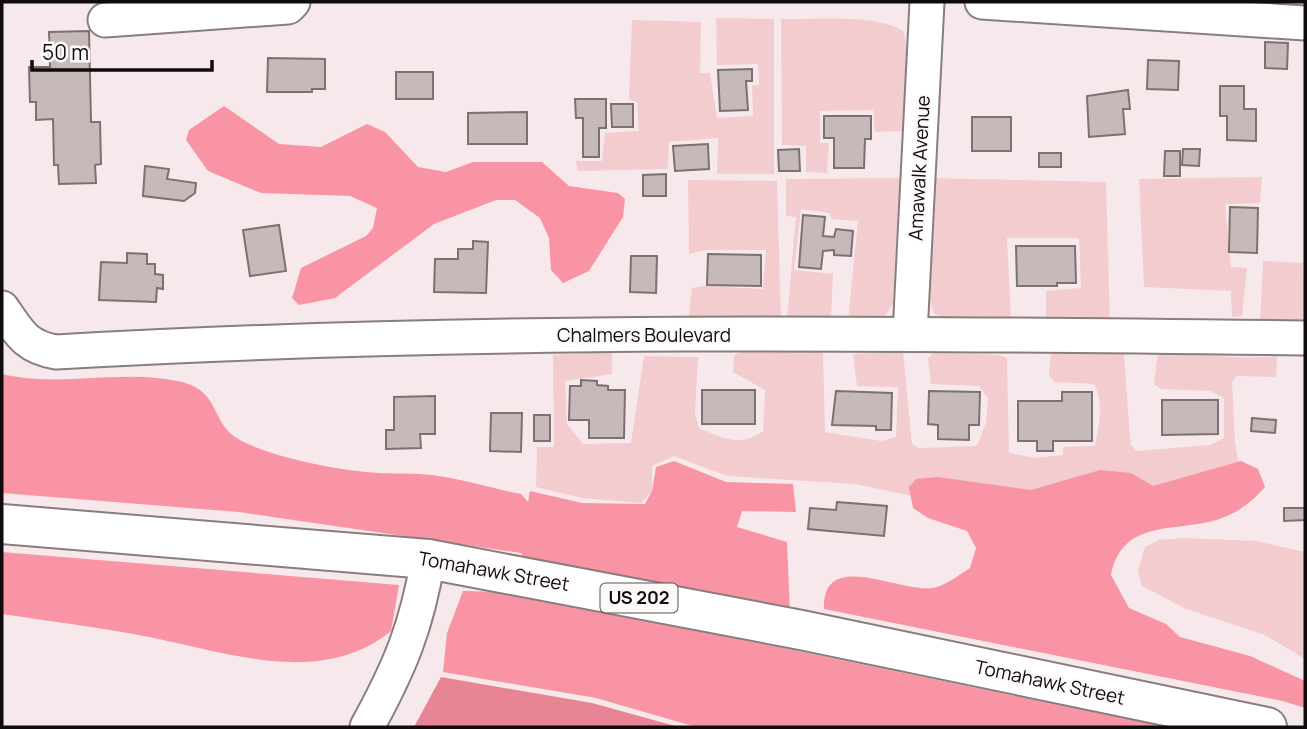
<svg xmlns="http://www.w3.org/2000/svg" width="1307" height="729" font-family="Manrope,sans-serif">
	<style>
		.green { fill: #f3ccd0 }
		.forest { fill: #f894a3 }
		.water { fill: #e78594 }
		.building { fill: #c6b9ba; stroke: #7c7071; stroke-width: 2 }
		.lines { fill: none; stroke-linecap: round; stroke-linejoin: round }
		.minor-casing { stroke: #897d7e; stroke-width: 37 }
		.major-casing { stroke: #897d7e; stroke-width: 42 }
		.minor { stroke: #fff; stroke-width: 33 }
		.major { stroke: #fff; stroke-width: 38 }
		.labels { text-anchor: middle; stroke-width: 5; stroke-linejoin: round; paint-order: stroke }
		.shield { fill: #fef9f9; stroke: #575253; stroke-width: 2 }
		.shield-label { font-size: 18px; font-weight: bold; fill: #100b0c }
		.street-label { font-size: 19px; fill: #100b0c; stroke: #fef9f9 }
	</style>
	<rect width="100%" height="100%" fill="#f7e9eb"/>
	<!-- green -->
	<g class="green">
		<polygon points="716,18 774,19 774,174 717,174 718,138 669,142 668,169 578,171 576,161 602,161 605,133 639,131 637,102 629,99 632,20 701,22 700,73 710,73 717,118 753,116 752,85 759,85 758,64 717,65"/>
		<path d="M 781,19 C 815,20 875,13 903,31 L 908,50 L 902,131 L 875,132 L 873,110 L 820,111 L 820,143 L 829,143 L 827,173 L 806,172 L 806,146 L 782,145 Z"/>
		<polygon points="1262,177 1260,203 1225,204 1231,267 1247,268 1242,316 1232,317 1231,291 1144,287 1139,179"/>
		<polygon points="900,178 893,303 884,318 848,321 858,221 832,219 829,213 801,209 794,270 833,274 831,319 787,319 796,217 786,216 786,179"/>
		<polygon points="929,178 1106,182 1110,322 1050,322 1046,318 1046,291 1081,288 1079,238 1007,238 1011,319 946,319 935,314 924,288"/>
		<polygon points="688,180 777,181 781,321 688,322 692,288 704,286 763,289 766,250 705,250 689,254"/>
		<polygon points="1303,251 1305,325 1260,325 1263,261 1303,263"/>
		<path d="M 757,347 L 823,352 L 825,432 L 881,441 L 896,437 L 898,387 L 857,386 L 853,354 L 903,351 L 912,444 L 919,448 L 977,446 L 986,423 L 988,398 L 979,386 L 931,384 L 928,359 L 933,353 L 999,355 L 1007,358 L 1009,453 L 1035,458 L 1063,455 L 1063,447 L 1095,446 C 1098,427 1105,402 1094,384 L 1054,382 L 1049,376 L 1051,353 L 1124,354 L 1130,437 L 1131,445 L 1137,451 L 1210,445 L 1224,438 L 1224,398 L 1210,391 L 1161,389 L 1154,384 L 1158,352 C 1198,352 1237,361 1277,356 L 1276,377 L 1236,376 L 1232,383 L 1235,442 L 1242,484 L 965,507 L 855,484 L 727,476 L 674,456 L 652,466 L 652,491 L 641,503 L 582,498 L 536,487 L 537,447 L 554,447 L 553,355 L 612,352 L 612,374 L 565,381 L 567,424 L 583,444 L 631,443 L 644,356 L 698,357 L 695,413 L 699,428 C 723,438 740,448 763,431 L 765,390 L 733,372 L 734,355 Z"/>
		<polygon points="1184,538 1256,541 1305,552 1305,659 1265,635 1186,609 1142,586 1138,570 1145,547 1159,540"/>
	</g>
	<!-- forest -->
	<g class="forest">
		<polygon points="224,106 279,144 321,147 367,124 385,132 418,167 446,172 473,162 542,162 569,186 618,193 625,199 623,217 589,271 563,283 551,270 549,238 540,218 515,200 496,200 434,224 335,298 299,305 292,298 301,268 366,236 373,228 377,208 350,196 261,193 208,171 186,140 189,130"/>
		<path d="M 2,374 C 59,388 119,369 177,381 C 222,389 209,423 240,440 C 273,458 341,471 379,473 C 396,474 415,473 432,475 C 462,479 491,488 521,494 L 528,502 L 530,491 L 582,503 L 645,504 L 652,491 L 656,467 L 674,461 L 726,482 L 793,484 L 796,512 L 742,511 L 737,527 L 787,542 L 790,613 L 525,559 L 521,553 L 239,512 L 2,493 Z"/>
		<path d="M 1241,461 L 1258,469 L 1265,487 C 1254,500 1239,512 1222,518 C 1179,534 1123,516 1111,575 L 1129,608 L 1166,624 L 1180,637 L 1250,656 L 1305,681 L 1305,708 L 1283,701 L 824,609 C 822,545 905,597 937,587 C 948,584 960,574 970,568 L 976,548 L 967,531 L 928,518 L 913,508 L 909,487 L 916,479 L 938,477 L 1031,490 L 1100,470 L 1131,473 L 1153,486 Z"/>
		<path d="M 2,552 L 399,585 L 391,631 C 320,689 224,651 144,636 C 97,627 49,621 2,614 Z"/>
		<polygon points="463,591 510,592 1167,727 696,727 596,698 443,672 447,633"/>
	</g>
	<!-- water -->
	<polygon class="water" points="441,677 592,703 679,727 414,727"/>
	<!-- building -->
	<g class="building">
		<polygon points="89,31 91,122 100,122 101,164 95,165 96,183 59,184 58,165 54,165 53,119 36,120 36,102 30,102 29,67 50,67 49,32"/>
		<polygon points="1265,42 1288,43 1287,69 1265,68"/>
		<polygon points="268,58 325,59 325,89 312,89 312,92 267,92"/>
		<polygon points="1148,60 1179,61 1178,90 1147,89"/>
		<polygon points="752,69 752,81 746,81 748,110 720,111 718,70"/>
		<rect x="396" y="72" width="37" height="27"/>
		<polygon points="1220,86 1244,86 1244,109 1256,109 1256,141 1227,140 1227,116 1220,116"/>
		<polygon points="1128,90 1130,109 1123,109 1125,134 1089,137 1087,96"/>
		<polygon points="575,99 606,99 606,128 599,128 599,157 583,157 583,118 576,118"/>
		<polygon points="611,104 633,104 633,127 612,127"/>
		<polygon points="527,112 527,144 468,144 468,113"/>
		<polygon points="824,116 871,116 871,139 865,139 864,168 834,168 834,138 824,138"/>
		<rect x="972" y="117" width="39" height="34"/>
		<polygon points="708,144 709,169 675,171 673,146"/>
		<polygon points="799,149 800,171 779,171 778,150"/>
		<polygon points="1183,149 1200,149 1199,166 1182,165"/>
		<polygon points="1165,151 1180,151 1180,176 1164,176"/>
		<rect x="1039" y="153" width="22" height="14"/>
		<polygon points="145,166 169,169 167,179 196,183 195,193 184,201 143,196"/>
		<polygon points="666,174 666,196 643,196 643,175"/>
		<polygon points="1230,207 1258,208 1257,253 1229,252"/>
		<polygon points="803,215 825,217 823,236 834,237 836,229 853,231 851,256 834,255 834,250 823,251 821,269 799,267"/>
		<polygon points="279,225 286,271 250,276 243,230"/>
		<polygon points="473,241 488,242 486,293 434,292 435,259 458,259 458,249 473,249"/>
		<polygon points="1016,246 1075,246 1076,283 1057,283 1057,286 1017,286"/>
		<polygon points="127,253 147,254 147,264 155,264 155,274 163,275 163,289 157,288 156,302 99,300 101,262 127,263"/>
		<polygon points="708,254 761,255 761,286 707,285"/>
		<polygon points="631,256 657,256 656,293 630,292"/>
		<polygon points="581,380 597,381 597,385 608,386 608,390 625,390 624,438 589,438 589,420 569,420 570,386 581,386"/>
		<rect x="702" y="390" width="53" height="34"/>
		<polygon points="836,391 892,393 891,430 876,430 876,426 832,425"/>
		<polygon points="929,391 980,392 979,425 969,425 969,440 938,439 938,425 928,424"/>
		<polygon points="1062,392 1092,392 1092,441 1053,441 1053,451 1037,451 1037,441 1018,441 1018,401 1062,401"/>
		<polygon points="435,396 435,434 420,434 421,448 386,449 386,430 394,430 394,397"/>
		<polygon points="1162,400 1218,400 1218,434 1162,435"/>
		<polygon points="491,413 522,413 521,452 490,451"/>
		<rect x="534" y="415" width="16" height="26"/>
		<polygon points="1252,418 1276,420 1275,433 1251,431"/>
		<polygon points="837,502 887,506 884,536 808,529 810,508 836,510"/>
		<polygon points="1284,508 1305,508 1305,520 1284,521"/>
	</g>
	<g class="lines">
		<!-- minor casing -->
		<g class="minor-casing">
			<g id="minor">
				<polyline points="982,2 1305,23"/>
				<polyline points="105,20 288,7 293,2"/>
				<path d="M 2,308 C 19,332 25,347 56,352 C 472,328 889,333 1305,338"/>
				<polyline points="910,334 927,2"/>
				<path d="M 367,727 C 400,667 417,626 428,559"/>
			</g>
		</g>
		<!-- major casing -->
		<g class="major-casing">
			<polyline id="major" points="2,524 428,559 801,630 1267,727"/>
		</g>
		<!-- minor -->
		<use href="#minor" class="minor"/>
		<!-- major -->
		<use href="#major" class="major"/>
	</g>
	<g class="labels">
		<!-- shield labels -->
		<rect class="shield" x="600.5" y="583.5" width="77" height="29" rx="5"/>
		<g class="shield-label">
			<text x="639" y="604">US 202</text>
		</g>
		<!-- street labels -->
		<g class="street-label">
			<text transform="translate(919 168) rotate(-87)" y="7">Amawalk Avenue</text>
			<text x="644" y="342">Chalmers Boulevard</text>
			<text transform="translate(494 571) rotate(10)" y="7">Tomahawk Street</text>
			<text transform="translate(1050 682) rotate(12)" y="7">Tomahawk Street</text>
		</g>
	</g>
	<!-- border -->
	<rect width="1307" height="729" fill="none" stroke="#100b0c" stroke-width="7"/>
	<!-- scale -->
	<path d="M32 60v10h180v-10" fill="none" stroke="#100b0c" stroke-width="3.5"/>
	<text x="42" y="60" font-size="21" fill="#100b0c" stroke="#fef9f9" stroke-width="5" paint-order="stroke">50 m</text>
</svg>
